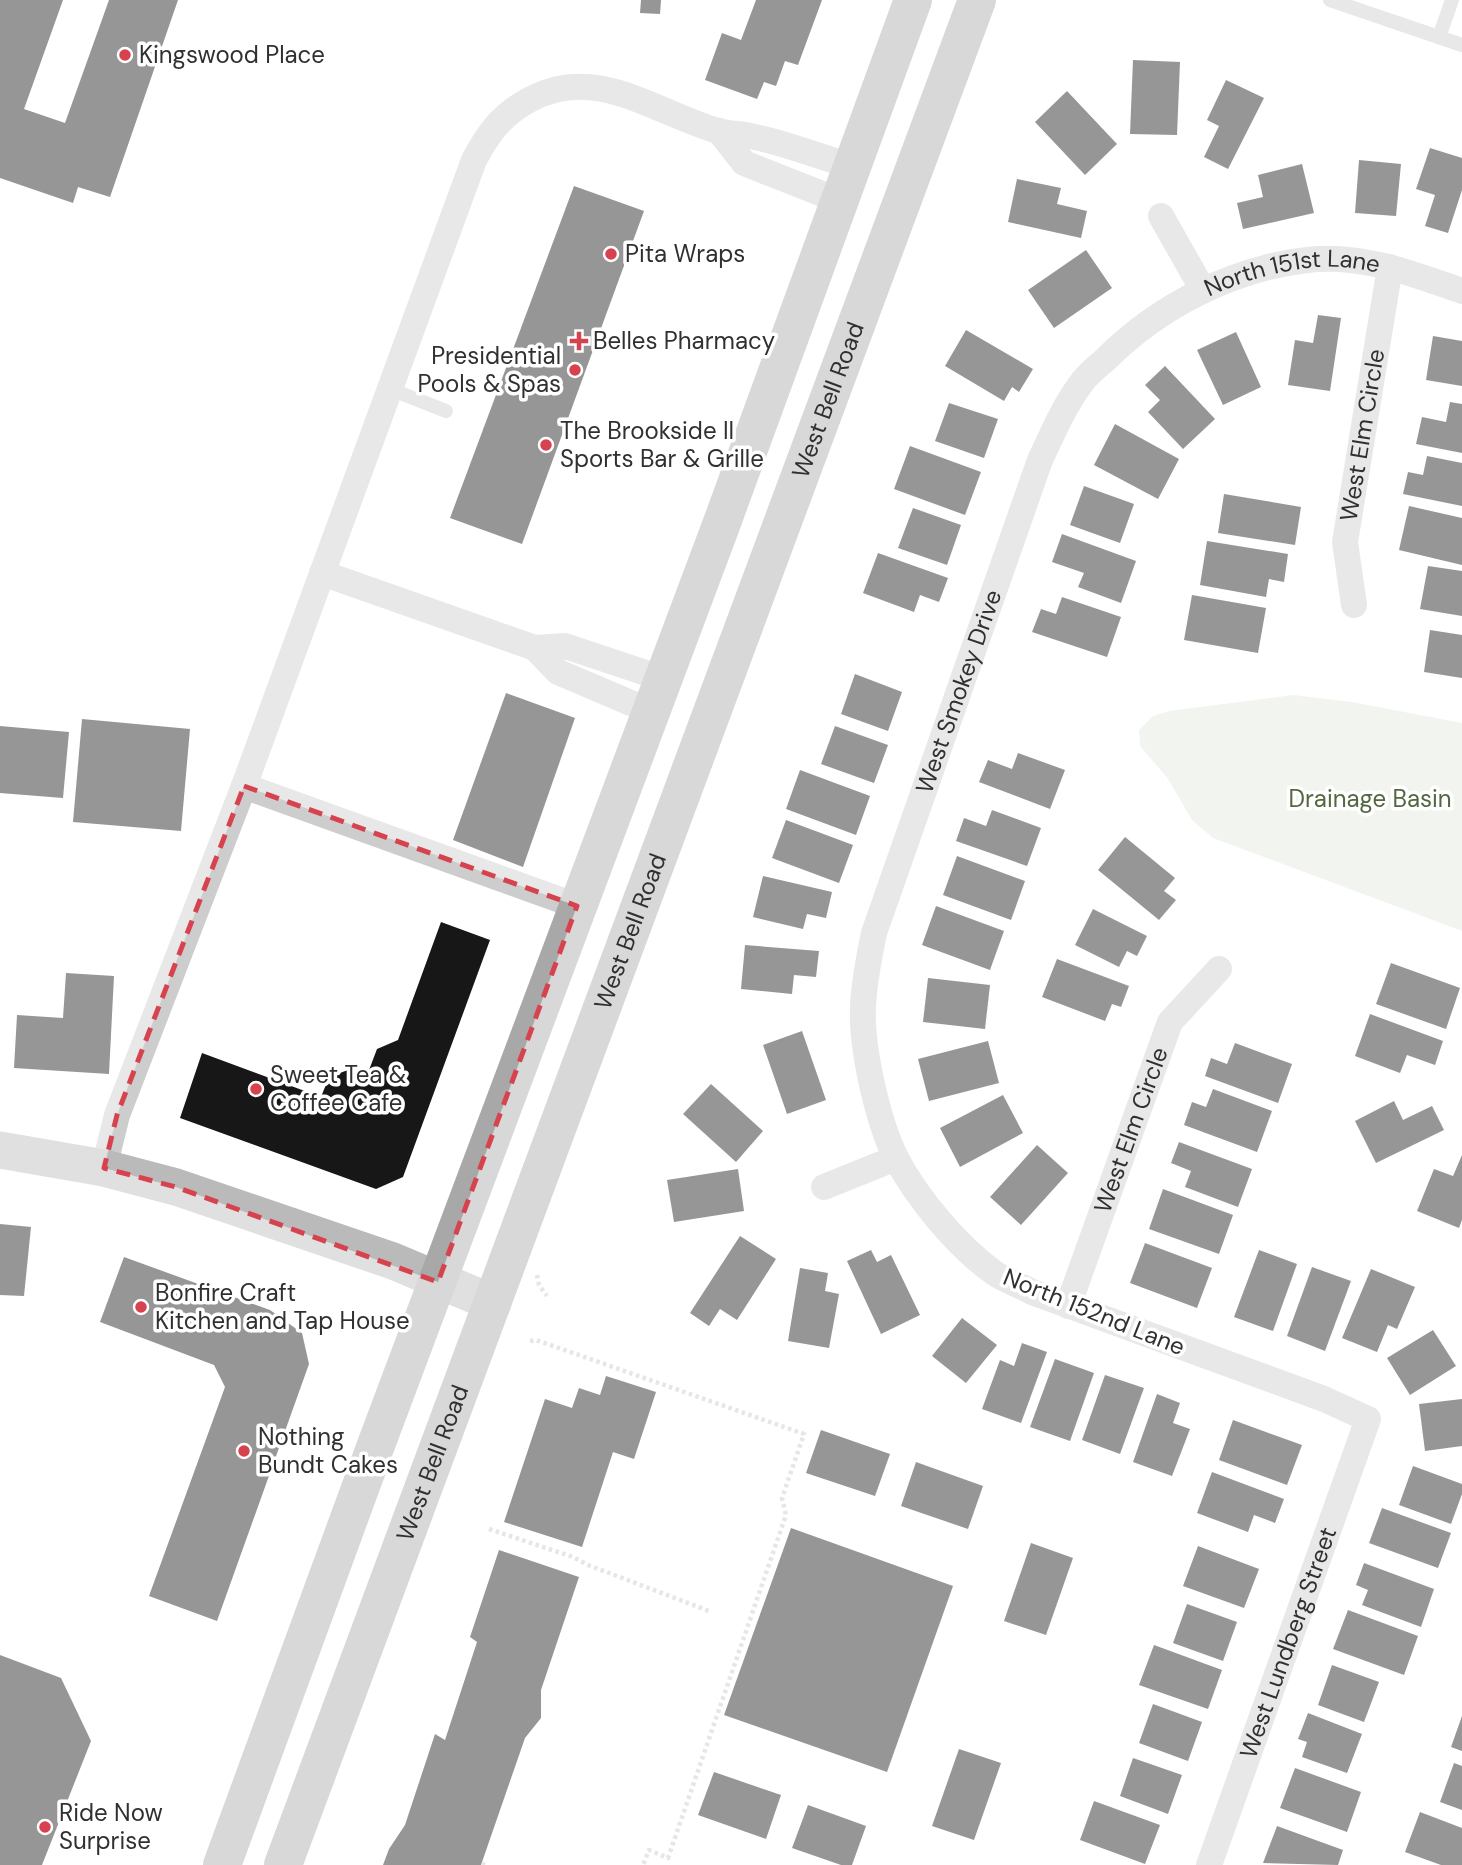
<svg xmlns="http://www.w3.org/2000/svg" width="1462" height="1865" font-family="'DM Sans',sans-serif">
	<style>
		.green { fill: #e3e8dc }
		.building { fill: #171717 }
		.lines { fill: none; stroke-linecap: round; stroke-linejoin: round }
		.path { stroke: #c7c7c7; stroke-width: 4.5; stroke-dasharray: 3.5 3.5; stroke-linecap: butt }
		.lane { stroke: #cdcdcd; stroke-width: 14 }
		.street { stroke: #cdcdcd; stroke-width: 26 }
		.secondary { stroke: #bababa; stroke-width: 37 }
		.primary { stroke: #a8a8a8; stroke-width: 38 }
		.marked { fill: none; stroke: #d6434e; stroke-width: 5; stroke-dasharray: 14 9; stroke-linejoin: round }
		.poi-dot { fill: #d6434e; stroke: #fff; stroke-width: 2.5 }
		.labels { text-anchor: middle; stroke-width: 7; stroke-linejoin: round; paint-order: stroke }
		.poi-label { font-size: 24px; fill: #303030; stroke: #fff; text-anchor: start }
		.street-label { font-size: 24px; fill: #303030; stroke: #fff }
		.park-label { font-size: 24px; fill: #536841; stroke: #fff }
	</style>
	<rect width="100%" height="100%" fill="#fff"/>
	<!-- green -->
	<polygon class="green" points="1293,695 1352,702 1462,723 1462,931 1213,838 1192,820 1168,779 1140,746 1139,730 1153,716 1169,711"/>
	<!-- building -->
	<g class="building">
		<polygon points="0,0 63,0 24,109 65,123 109,0 178,0 110,197 78,187 73,203 0,178"/>
		<polygon points="641,0 661,0 660,14 640,13"/>
		<polygon points="756,0 822,0 798,65 785,61 776,86 764,82 757,99 705,80 722,33 741,40"/>
		<polygon points="1133,60 1180,62 1177,135 1130,134"/>
		<polygon points="1226,80 1264,98 1228,169 1204,157 1219,126 1207,120"/>
		<polygon points="1067,91 1117,144 1085,175 1035,122"/>
		<polygon points="1430,148 1462,158 1462,190 1448,233 1425,226 1435,195 1416,189"/>
		<polygon points="1359,160 1401,164 1396,216 1355,213"/>
		<polygon points="1302,164 1314,213 1243,229 1237,203 1263,197 1258,175"/>
		<polygon points="1017,179 1061,188 1057,204 1087,211 1081,238 1008,222"/>
		<polygon points="574,186 644,211 522,544 450,518"/>
		<polygon points="1086,250 1112,288 1054,328 1028,290"/>
		<polygon points="1318,315 1341,318 1330,391 1288,385 1295,340 1313,343"/>
		<polygon points="966,330 1033,369 1019,392 1012,387 1004,401 945,366"/>
		<polygon points="1236,332 1261,387 1223,405 1197,350"/>
		<polygon points="1433,336 1462,341 1462,386 1426,380"/>
		<polygon points="1165,366 1215,419 1183,449 1148,412 1160,400 1145,385"/>
		<polygon points="1450,402 1462,404 1462,453 1416,444 1422,417 1446,422"/>
		<polygon points="949,403 998,419 984,458 935,441"/>
		<polygon points="1115,424 1179,459 1158,499 1094,465"/>
		<polygon points="910,446 981,472 965,515 894,489"/>
		<polygon points="1427,456 1462,463 1462,506 1403,494 1408,472 1423,475"/>
		<polygon points="1084,486 1134,504 1120,543 1070,525"/>
		<polygon points="1224,494 1301,507 1295,545 1218,533"/>
		<polygon points="1409,506 1462,518 1462,565 1399,550"/>
		<polygon points="913,508 961,525 947,565 898,548"/>
		<polygon points="1062,534 1136,561 1121,603 1078,587 1084,573 1052,562"/>
		<polygon points="1207,541 1288,554 1284,582 1269,579 1266,597 1200,585"/>
		<polygon points="878,553 948,578 939,602 920,595 914,612 863,593"/>
		<polygon points="1428,566 1462,571 1462,616 1420,609"/>
		<polygon points="1192,595 1266,608 1258,653 1184,640"/>
		<polygon points="1062,597 1121,617 1107,657 1032,632 1041,609 1056,614"/>
		<polygon points="1430,630 1462,635 1462,678 1424,672"/>
		<polygon points="855,674 902,692 888,731 841,714"/>
		<polygon points="506,693 575,718 523,867 453,840"/>
		<polygon points="82,719 190,729 181,831 73,822"/>
		<polygon points="0,726 69,732 63,798 0,793"/>
		<polygon points="835,726 888,745 874,783 821,764"/>
		<polygon points="1018,753 1065,770 1050,809 979,782 988,760 1012,769"/>
		<polygon points="800,770 870,796 856,835 786,809"/>
		<polygon points="992,810 1041,828 1027,866 956,841 964,818 986,826"/>
		<polygon points="786,820 853,845 839,883 772,858"/>
		<polygon points="1125,837 1175,878 1164,891 1176,900 1159,920 1098,870"/>
		<polygon points="957,856 1025,881 1011,920 943,895"/>
		<polygon points="763,876 832,892 826,918 807,914 803,929 753,917"/>
		<polygon points="936,906 1004,931 990,970 922,945"/>
		<polygon points="1093,909 1147,936 1137,956 1127,951 1119,967 1075,945"/>
		<polygon points="441,922 490,940 403,1177 376,1189 180,1118 202,1053 321,1097 329,1077 348,1070 366,1078 377,1049 398,1040"/>
		<polygon points="745,945 819,951 816,977 794,975 792,994 741,989"/>
		<polygon points="1057,959 1129,986 1121,1007 1112,1004 1105,1021 1042,997"/>
		<polygon points="1391,963 1460,988 1446,1029 1376,1004"/>
		<polygon points="66,973 114,976 109,1074 14,1068 17,1015 63,1018"/>
		<polygon points="928,978 990,985 985,1029 923,1022"/>
		<polygon points="1370,1014 1443,1041 1435,1065 1407,1055 1400,1073 1355,1056"/>
		<polygon points="802,1031 826,1100 787,1114 763,1045"/>
		<polygon points="988,1041 999,1083 929,1101 918,1059"/>
		<polygon points="1235,1043 1292,1064 1278,1103 1205,1076 1211,1058 1227,1064"/>
		<polygon points="711,1084 763,1131 736,1162 683,1114"/>
		<polygon points="1213,1089 1272,1111 1257,1152 1184,1125 1192,1102 1206,1107"/>
		<polygon points="1003,1095 1023,1133 960,1167 940,1128"/>
		<polygon points="1394,1101 1403,1120 1432,1106 1444,1130 1376,1163 1355,1121"/>
		<polygon points="1179,1142 1252,1169 1238,1207 1185,1187 1191,1171 1171,1163"/>
		<polygon points="1037,1145 1068,1173 1021,1225 990,1197"/>
		<polygon points="1462,1155 1462,1220 1459,1228 1417,1211 1434,1169 1453,1176"/>
		<polygon points="738,1169 744,1211 674,1222 667,1180"/>
		<polygon points="1163,1189 1233,1215 1219,1254 1149,1229"/>
		<polygon points="0,1224 31,1227 24,1296 0,1295"/>
		<polygon points="740,1236 776,1259 737,1320 720,1309 709,1326 690,1313"/>
		<polygon points="1145,1243 1212,1268 1197,1308 1130,1283"/>
		<polygon points="871,1250 877,1262 891,1255 920,1315 881,1334 847,1261"/>
		<polygon points="1259,1250 1297,1264 1273,1331 1234,1317"/>
		<polygon points="124,1257 270,1310 302,1333 309,1364 217,1621 149,1596 225,1387 214,1365 100,1322"/>
		<polygon points="1312,1267 1351,1281 1325,1351 1287,1336"/>
		<polygon points="800,1268 828,1273 825,1291 839,1294 829,1348 788,1341"/>
		<polygon points="1371,1269 1415,1287 1397,1329 1388,1325 1377,1352 1342,1338"/>
		<polygon points="962,1318 997,1345 966,1383 932,1356"/>
		<polygon points="1433,1330 1456,1366 1410,1395 1387,1358"/>
		<polygon points="1022,1343 1047,1352 1021,1423 982,1409 1000,1360 1014,1366"/>
		<polygon points="1055,1359 1094,1373 1070,1441 1030,1427"/>
		<polygon points="1105,1375 1144,1388 1120,1454 1082,1440"/>
		<polygon points="606,1376 656,1392 634,1459 613,1452 582,1547 504,1522 545,1399 572,1408 579,1388 600,1395"/>
		<polygon points="1157,1394 1180,1403 1173,1423 1190,1429 1172,1476 1133,1462"/>
		<polygon points="1462,1399 1462,1446 1425,1451 1419,1404"/>
		<polygon points="1233,1420 1302,1445 1287,1485 1219,1460"/>
		<polygon points="821,1430 890,1454 875,1496 806,1473"/>
		<polygon points="916,1462 983,1486 968,1529 901,1506"/>
		<polygon points="1413,1466 1462,1484 1462,1494 1451,1524 1399,1505"/>
		<polygon points="1212,1472 1284,1499 1275,1523 1254,1515 1248,1532 1197,1513"/>
		<polygon points="1382,1508 1451,1533 1438,1568 1369,1543"/>
		<polygon points="791,1528 953,1586 887,1772 724,1715"/>
		<polygon points="1031,1543 1073,1558 1046,1635 1004,1621"/>
		<polygon points="1198,1546 1259,1569 1244,1608 1183,1586"/>
		<polygon points="499,1550 579,1577 541,1690 541,1718 525,1738 481,1865 383,1865 389,1849 405,1825 435,1734 445,1740 477,1642 470,1637"/>
		<polygon points="1364,1563 1434,1589 1421,1627 1362,1605 1368,1590 1356,1585"/>
		<polygon points="1187,1604 1237,1622 1223,1661 1173,1643"/>
		<polygon points="1348,1610 1418,1636 1404,1675 1333,1649"/>
		<polygon points="1154,1645 1222,1670 1208,1709 1139,1685"/>
		<polygon points="0,1655 61,1678 91,1741 42,1865 0,1865"/>
		<polygon points="1332,1665 1379,1682 1364,1722 1318,1705"/>
		<polygon points="1153,1704 1202,1722 1188,1761 1139,1743"/>
		<polygon points="1308,1713 1362,1734 1347,1773 1302,1757 1307,1742 1298,1739"/>
		<polygon points="1462,1716 1462,1751 1451,1747"/>
		<polygon points="959,1749 1001,1763 974,1840 932,1826"/>
		<polygon points="1133,1758 1182,1775 1168,1814 1120,1796"/>
		<polygon points="1454,1763 1462,1766 1462,1810 1440,1802"/>
		<polygon points="1295,1768 1361,1792 1347,1832 1280,1808"/>
		<polygon points="714,1772 781,1795 766,1839 698,1815"/>
		<polygon points="1094,1801 1160,1825 1145,1864 1080,1840"/>
		<polygon points="808,1805 866,1826 852,1865 841,1865 792,1848"/>
		<polygon points="1420,1812 1462,1828 1462,1865 1441,1865 1405,1852"/>
		<polygon points="1277,1826 1343,1850 1338,1865 1263,1863"/>
	</g>
	<g class="lines">
		<!-- path -->
		<g class="path">
			<polyline points="537,1275 539,1285 547,1296"/>
			<polyline points="530,1341 536,1340 804,1434 782,1498 786,1515 668,1858 649,1850 643,1865"/>
			<polyline points="489,1529 573,1557 588,1565 709,1611"/>
			<polyline points="482,1864 485,1865"/>
		</g>
		<!-- lane -->
		<g class="lane">
			<polyline points="1330,0 1462,45"/>
			<polyline points="1439,37 1452,0"/>
			<polyline points="390,389 446,411"/>
		</g>
		<!-- street -->
		<g class="street">
			<polyline points="719,131 744,163 840,201"/>
			<polyline points="1161,216 1203,290"/>
			<polyline points="322,573 535,648 565,646 664,679"/>
			<path id="s1" d="M 1354,605 L 1345,542 L 1390,267"/>
			<polyline points="535,648 558,672 652,712"/>
			<polyline points="244,786 577,906"/>
			<path d="M 104,1168 L 117,1115 L 244,786 L 474,160 C 489,132 502,114 531,99 C 596,64 656,113 718,131 C 730,134 743,134 755,137 C 788,144 820,157 852,166"/>
			<polyline points="824,1187 896,1158"/>
			<path id="s2" d="M 1068,1306 L 1170,1022 L 1219,969"/>
			<path id="s3" d="M 1209,1865 L 1368,1419 L 1324,1399 L 1032,1292 C 1019,1285 1004,1280 993,1272 C 957,1246 917,1198 896,1158 C 878,1122 861,1048 863,1007 C 864,982 869,957 874,933 L 1040,460 C 1052,435 1063,408 1080,385 C 1086,375 1097,367 1106,359 C 1159,306 1232,269 1307,260 C 1360,253 1413,274 1462,291"/>
		</g>
		<!-- secondary -->
		<polyline class="secondary" points="0,1150 104,1168 176,1187 393,1261 493,1303"/>
		<!-- primary -->
		<g class="primary">
			<polyline points="222,1865 376,1445 720,528 913,0"/>
			<path id="s4" d="M 283,1865 L 977,0"/>
		</g>
	</g>
	<!-- marked area -->
	<path d="M0 0H1462V1865H0ZM 244,786 L 577,906 L 438,1282 L 176,1187 L 104,1168 L 117,1115 Z" fill="#fff" fill-opacity=".55" fill-rule="evenodd"/>
	<path class="marked" d="M 244,786 L 577,906 L 438,1282 L 176,1187 L 104,1168 L 117,1115 Z"/>
	<!-- markers -->
	<g class="poi-dot">
		<circle cx="125" cy="55" r="7"/>
		<circle cx="611" cy="254" r="7"/>
		<path d="M575.5 330.5h7v7h7v7h-7v7h-7v-7h-7v-7h7z"/>
		<circle cx="575" cy="370" r="7"/>
		<circle cx="546" cy="445" r="7"/>
		<circle cx="256" cy="1089" r="7"/>
		<circle cx="141" cy="1307" r="7"/>
		<circle cx="244" cy="1451" r="7"/>
		<circle cx="45" cy="1827" r="7"/>
	</g>
	<g class="labels">
		<!-- poi labels -->
		<g class="poi-label">
			<text x="139" y="63">Kingswood Place</text>
			<text x="625" y="262">Pita Wraps</text>
			<text x="593" y="349">Belles Pharmacy</text>
			<text x="561" y="364" text-anchor="end">Presidential<tspan x="561" dy="28">Pools &amp; Spas</tspan></text>
			<text x="560" y="439">The Brookside II<tspan x="560" dy="28">Sports Bar &amp; Grille</tspan></text>
			<text x="270" y="1083">Sweet Tea &amp;<tspan x="270" dy="28">Coffee Cafe</tspan></text>
			<text x="155" y="1301">Bonfire Craft<tspan x="155" dy="28">Kitchen and Tap House</tspan></text>
			<text x="258" y="1445">Nothing<tspan x="258" dy="28">Bundt Cakes</tspan></text>
			<text x="59" y="1821">Ride Now<tspan x="59" dy="28">Surprise</tspan></text>
		</g>
		<!-- street labels -->
		<g class="street-label">
			<text dy="8" stroke="none"><textPath href="#s3" startOffset="2093">North 151st Lane</textPath></text>
			<text dy="8" stroke="none"><textPath href="#s4" startOffset="1563">West Bell Road</textPath></text>
			<text dy="8" stroke="none"><textPath href="#s1" startOffset="172">West Elm Circle</textPath></text>
			<text dy="8" stroke="none"><textPath href="#s3" startOffset="1514">West Smokey Drive</textPath></text>
			<text dy="8" stroke="none"><textPath href="#s4" startOffset="996">West Bell Road</textPath></text>
			<text dy="8" stroke="none"><textPath href="#s2" startOffset="187">West Elm Circle</textPath></text>
			<text transform="translate(1094 1312) rotate(22)" y="8">North 152nd Lane</text>
			<text dy="8" stroke="none"><textPath href="#s4" startOffset="429">West Bell Road</textPath></text>
			<text dy="8" stroke="none"><textPath href="#s3" startOffset="236">West Lundberg Street</textPath></text>
		</g>
		<!-- park labels -->
		<g class="park-label">
			<text x="1370" y="807">Drainage Basin</text>
		</g>
	</g>
</svg>
